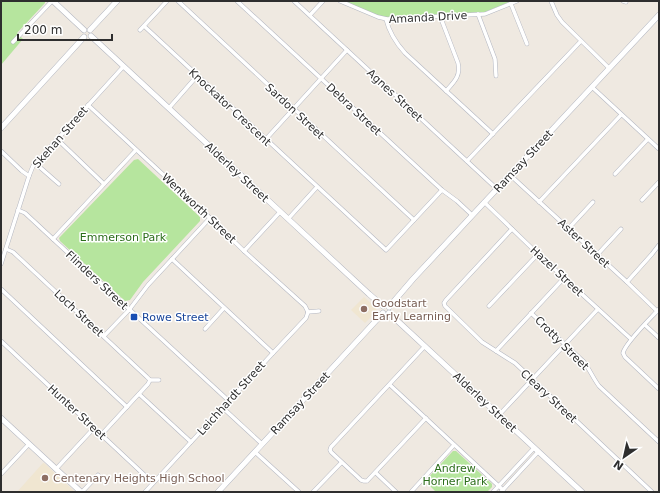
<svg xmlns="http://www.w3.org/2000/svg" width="660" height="493" font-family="'DejaVu Sans',sans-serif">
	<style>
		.education { fill: #f0e6d1 }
		.green { fill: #b6e59e }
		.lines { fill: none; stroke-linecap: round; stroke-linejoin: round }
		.street-casing { stroke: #b4b7c1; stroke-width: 4.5 }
		.secondary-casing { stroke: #b4b7c1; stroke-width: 6 }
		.street { stroke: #fff; stroke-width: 3.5 }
		.secondary { stroke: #fff; stroke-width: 5 }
		.education-dot { fill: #8d6e63; stroke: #fff; stroke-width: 1.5 }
		.transit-dot { fill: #1a4fb4; stroke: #fff; stroke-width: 1.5 }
		.labels { text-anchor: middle; stroke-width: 3; stroke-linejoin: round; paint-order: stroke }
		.street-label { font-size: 11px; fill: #2e2e2e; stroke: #fff }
		.park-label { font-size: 11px; fill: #2c6e1b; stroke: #fff }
		.education-label { font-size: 11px; fill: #785e54; stroke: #fff; text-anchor: start }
		.transit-label { font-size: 11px; fill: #164399; stroke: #fff; text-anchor: start }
	</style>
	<rect width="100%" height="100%" fill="#efe9e1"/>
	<!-- education -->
	<g class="education">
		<polygon points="364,297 376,308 377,311 365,323 351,310"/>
		<polygon points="43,463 44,463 75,492 17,492"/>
	</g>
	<!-- green -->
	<g class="green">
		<polygon points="1,1 45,1 45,3 17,33 23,39 1,65"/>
		<polygon points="344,1 512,1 485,12 387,17 378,16"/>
		<polygon points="138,159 200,217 200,221 143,282 130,300 125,301 60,241 59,238 134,160"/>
		<polygon points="453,451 456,451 492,484 492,487 487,492 436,492 425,481"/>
	</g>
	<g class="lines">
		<!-- street casing -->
		<g class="street-casing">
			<g id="street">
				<polyline points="178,1 414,220"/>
				<polyline points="237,1 442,190 457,201 472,215"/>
				<polyline points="294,1 497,189"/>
				<polyline points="340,1 378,17 387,19 485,14 517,1"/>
				<polyline points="551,1 557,15 562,22 609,68"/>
				<polyline points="623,1 626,2"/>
				<polyline points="511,4 527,44"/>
				<polyline points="478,14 495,59 496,76"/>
				<polyline points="310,15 323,1"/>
				<path d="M 440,16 L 458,63 C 461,76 454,82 446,91"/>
				<path d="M 386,19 C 389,32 396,43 405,53 L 493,134"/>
				<polyline points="144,26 386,250 442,190"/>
				<polyline points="140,30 167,1"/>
				<polyline points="13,42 52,1"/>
				<polyline points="592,87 659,149"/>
				<polyline points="88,105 210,218 244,251 305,306 308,312"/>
				<polyline points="169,108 197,76"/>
				<polyline points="57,139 104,184"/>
				<polyline points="266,139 347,50"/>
				<polyline points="1,151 22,171 29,176"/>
				<polyline points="467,161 581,41"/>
				<polyline points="35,163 59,184"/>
				<polyline points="615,174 648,139"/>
				<polyline points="510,175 627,282 657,311"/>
				<polyline points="642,200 659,182"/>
				<polyline points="484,202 538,254 631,339"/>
				<polyline points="539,202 621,115"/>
				<polyline points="18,210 25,213 53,239 229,401"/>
				<polyline points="288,219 317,187"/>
				<polyline points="512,229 446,300 444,303 445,306 482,342 507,358 515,363 652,492"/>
				<polyline points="568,229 593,202"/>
				<polyline points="53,239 136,150"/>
				<polyline points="6,249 13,252 147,377 150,380"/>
				<polyline points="244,251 280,212"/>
				<polyline points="597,255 621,229"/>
				<polyline points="172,259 273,353"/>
				<polyline points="1,264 29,176 33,166 123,67"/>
				<polyline points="627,282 652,254 659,245"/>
				<polyline points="1,289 127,407"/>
				<polyline points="489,306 538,254"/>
				<path d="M 659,309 C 651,318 625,343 623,353 L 625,357 L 659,389"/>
				<path d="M 531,313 L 584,362 C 590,370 593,378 599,386 L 659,442"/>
				<polyline points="645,325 659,338"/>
				<polyline points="205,329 224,308"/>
				<polyline points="104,336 129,310 148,285 210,218"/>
				<polyline points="1,341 153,483"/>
				<polyline points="425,346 331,447 330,450 331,452 361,480 364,481 367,481 426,418"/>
				<polyline points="496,351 564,278"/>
				<polyline points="150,380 159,380"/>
				<polyline points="390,385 503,490"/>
				<polyline points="139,394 191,442"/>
				<polyline points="223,408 262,444"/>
				<polyline points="499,415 598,309"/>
				<polyline points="102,434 148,384 150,380"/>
				<polyline points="255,452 299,492"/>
				<polyline points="56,469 94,428"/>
				<polyline points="376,473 396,492"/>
				<polyline points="1,474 29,444"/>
				<polyline points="82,492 98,475 106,483"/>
				<polyline points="145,492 273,353 306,318 308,312 319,311"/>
				<polyline points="313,492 341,463"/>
				<polyline points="411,492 454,445"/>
				<polyline points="493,492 534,448"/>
				<polyline points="501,492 538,452"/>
			</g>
		</g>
		<!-- secondary casing -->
		<g class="secondary-casing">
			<g id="secondary">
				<polyline points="53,1 84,30"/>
				<polyline points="90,30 117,1"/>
				<polyline points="91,36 369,294 383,306"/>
				<polyline points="1,128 84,37"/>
				<polyline points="389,307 413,279 659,15"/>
				<polyline points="389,313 582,492"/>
				<polyline points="1,418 81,492"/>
				<polyline points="218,492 383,313"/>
			</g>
		</g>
		<!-- street -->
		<use href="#street" class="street"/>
		<!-- secondary -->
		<use href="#secondary" class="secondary"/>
	</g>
	<!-- markers -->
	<g class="education-dot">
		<circle cx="364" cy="309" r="4"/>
		<circle cx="45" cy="478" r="4"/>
	</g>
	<rect class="transit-dot" x="130" y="313" width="8" height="8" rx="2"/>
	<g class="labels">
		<!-- street labels -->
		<g class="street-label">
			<text transform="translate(428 17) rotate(-3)" y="4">Amanda Drive</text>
			<text transform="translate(395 95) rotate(43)" y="4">Agnes Street</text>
			<text transform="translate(230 107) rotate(43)" y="4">Knockator Crescent</text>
			<text transform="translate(354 109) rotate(43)" y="4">Debra Street</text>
			<text transform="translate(295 111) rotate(43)" y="4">Sardon Street</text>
			<text transform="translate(60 137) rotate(-49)" y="4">Skehan Street</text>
			<text transform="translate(523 161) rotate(-47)" y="4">Ramsay Street</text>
			<text transform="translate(237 172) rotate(43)" y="4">Alderley Street</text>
			<text transform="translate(199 208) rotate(43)" y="4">Wentworth Street</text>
			<text transform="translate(584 243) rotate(43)" y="4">Aster Street</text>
			<text transform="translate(557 271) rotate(43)" y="4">Hazel Street</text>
			<text transform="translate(97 280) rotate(43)" y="4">Flinders Street</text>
			<text transform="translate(79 313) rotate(43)" y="4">Loch Street</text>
			<text transform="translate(562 343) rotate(45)" y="4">Crotty Street</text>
			<text transform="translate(549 396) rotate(43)" y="4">Cleary Street</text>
			<text transform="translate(231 398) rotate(-48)" y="4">Leichhardt Street</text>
			<text transform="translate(485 402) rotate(43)" y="4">Alderley Street</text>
			<text transform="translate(300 403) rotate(-47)" y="4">Ramsay Street</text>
			<text transform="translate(77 412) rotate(43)" y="4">Hunter Street</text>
		</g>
		<!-- park labels -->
		<g class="park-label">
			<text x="123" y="241">Emmerson Park</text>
			<text x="455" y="472">Andrew<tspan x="455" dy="13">Horner Park</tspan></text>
		</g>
		<!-- education labels -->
		<g class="education-label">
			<text x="372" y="307">Goodstart<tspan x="372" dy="13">Early Learning</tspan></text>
			<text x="53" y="482">Centenary Heights High School</text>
		</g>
		<!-- transit labels -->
		<g class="transit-label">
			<text x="142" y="321">Rowe Street</text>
		</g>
	</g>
	<!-- border -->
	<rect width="660" height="493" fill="none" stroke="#2e2e2e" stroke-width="4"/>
	<!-- north arrow -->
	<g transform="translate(624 457) rotate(214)" stroke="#ffffff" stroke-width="3" paint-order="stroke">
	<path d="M0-3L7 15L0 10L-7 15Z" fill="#2e2e2e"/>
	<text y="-6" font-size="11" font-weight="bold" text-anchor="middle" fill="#2e2e2e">N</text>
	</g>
	<!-- scale -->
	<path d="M18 34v6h94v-6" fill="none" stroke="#2e2e2e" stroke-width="2"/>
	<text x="24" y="34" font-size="12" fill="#2e2e2e" stroke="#ffffff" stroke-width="3" paint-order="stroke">200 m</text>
</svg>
